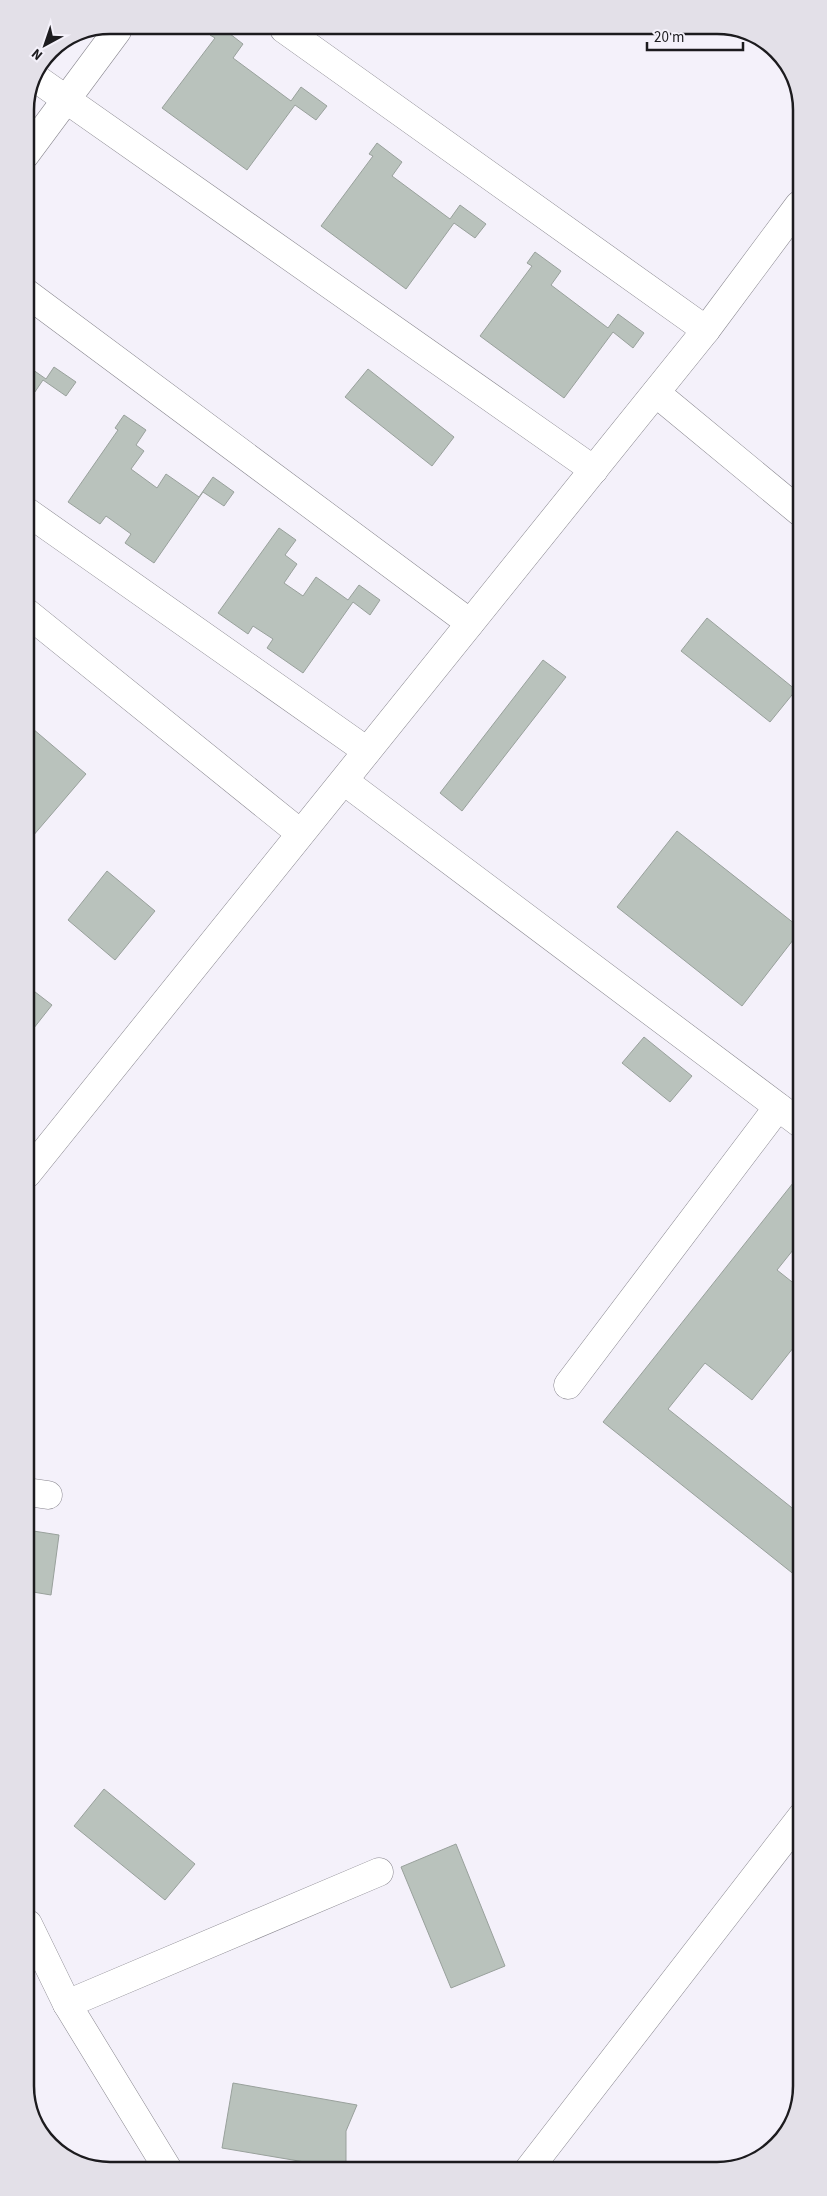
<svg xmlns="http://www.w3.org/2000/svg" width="827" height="2196" font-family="'Source Sans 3',sans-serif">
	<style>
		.building { fill: #b9c2bc; stroke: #99a19c }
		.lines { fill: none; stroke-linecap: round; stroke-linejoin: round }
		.minor-casing { stroke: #89878f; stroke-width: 29 }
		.minor { stroke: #fff; stroke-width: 28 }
		.rim { fill: none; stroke: #1c1b1e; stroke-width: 2.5 }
	</style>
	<rect width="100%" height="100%" fill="#f4f1fa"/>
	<!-- building -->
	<g class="building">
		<polygon points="214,30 225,30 243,44 233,58 291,101 301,87 327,106 316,120 295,105 247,170 162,108 215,38 210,35"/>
		<polygon points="377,143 402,162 392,176 450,219 460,205 486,224 475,238 454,223 406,289 321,226 373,156 369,154"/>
		<polygon points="535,252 561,271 551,285 608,328 618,314 644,333 633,348 613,332 564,398 480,336 532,266 527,263"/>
		<polygon points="26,365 46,379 54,367 76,382 66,396 43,380 26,405"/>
		<polygon points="368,369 454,437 432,466 345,397"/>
		<polygon points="124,415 146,430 136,445 144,451 131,469 157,488 166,474 199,497 213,477 234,492 224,506 203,492 154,563 125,543 131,534 106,516 100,524 68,502 118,430 115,428"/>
		<polygon points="279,528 296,540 285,555 297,564 284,583 303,596 316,577 348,600 359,585 380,600 370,615 353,602 303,673 267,648 273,639 253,626 248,634 218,613"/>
		<polygon points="707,618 796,690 770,722 681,651"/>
		<polygon points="543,660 566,677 462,811 440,793"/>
		<polygon points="26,723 86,774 26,844"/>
		<polygon points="677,831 800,928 800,931 742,1006 617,907"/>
		<polygon points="107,871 155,911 115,960 68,920"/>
		<polygon points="26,985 52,1005 26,1038"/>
		<polygon points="644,1037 692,1076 670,1102 622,1063"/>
		<polygon points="801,1173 801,1240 777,1270 801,1289 801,1338 752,1400 705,1363 668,1409 801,1515 801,1580 603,1422"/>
		<polygon points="27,1530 59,1535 51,1595 27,1591"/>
		<polygon points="104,1789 195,1864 165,1900 74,1826"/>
		<polygon points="456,1844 505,1966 451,1988 401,1867"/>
		<polygon points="233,2083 357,2105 346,2131 346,2169 222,2148"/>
	</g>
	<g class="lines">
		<!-- minor casing -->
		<g class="minor-casing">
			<g id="minor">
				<polyline points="284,29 706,330"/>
				<polyline points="37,79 594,470"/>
				<polyline points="25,155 117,31"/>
				<polyline points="25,292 470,623"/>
				<polyline points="656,393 800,512"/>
				<polyline points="26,511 367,751"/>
				<polyline points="26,612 300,833"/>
				<polyline points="344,781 801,1124"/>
				<polyline points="27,1174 706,330 799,205"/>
				<polyline points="568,1385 778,1107"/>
				<polyline points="27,1492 48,1495"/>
				<polyline points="28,1924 67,2004 169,2171"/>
				<polyline points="67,2004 379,1872"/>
				<polyline points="529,2169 802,1816"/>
			</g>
		</g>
		<!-- minor -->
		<use href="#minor" class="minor"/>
	</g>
	<!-- crop -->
	<path d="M0 0H827V2196H0ZM110 34H717A76 76 0 0 1 793 110V2086A76 76 0 0 1 717 2162H110A76 76 0 0 1 34 2086V110A76 76 0 0 1 110 34Z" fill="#e3e0e8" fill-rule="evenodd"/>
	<path class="rim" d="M110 34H717A76 76 0 0 1 793 110V2086A76 76 0 0 1 717 2162H110A76 76 0 0 1 34 2086V110A76 76 0 0 1 110 34Z"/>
	<!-- north arrow -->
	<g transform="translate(45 45) rotate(220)" stroke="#f4f1fa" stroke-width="4" paint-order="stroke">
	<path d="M0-4L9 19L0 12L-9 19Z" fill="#1c1b1e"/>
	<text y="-8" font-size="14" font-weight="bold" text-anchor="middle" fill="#1c1b1e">N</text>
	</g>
	<!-- scale -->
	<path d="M647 42v8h96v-8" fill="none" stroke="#1c1b1e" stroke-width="2.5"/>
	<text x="654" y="42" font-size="15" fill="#1c1b1e" stroke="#f4f1fa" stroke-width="4" paint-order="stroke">20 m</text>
</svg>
